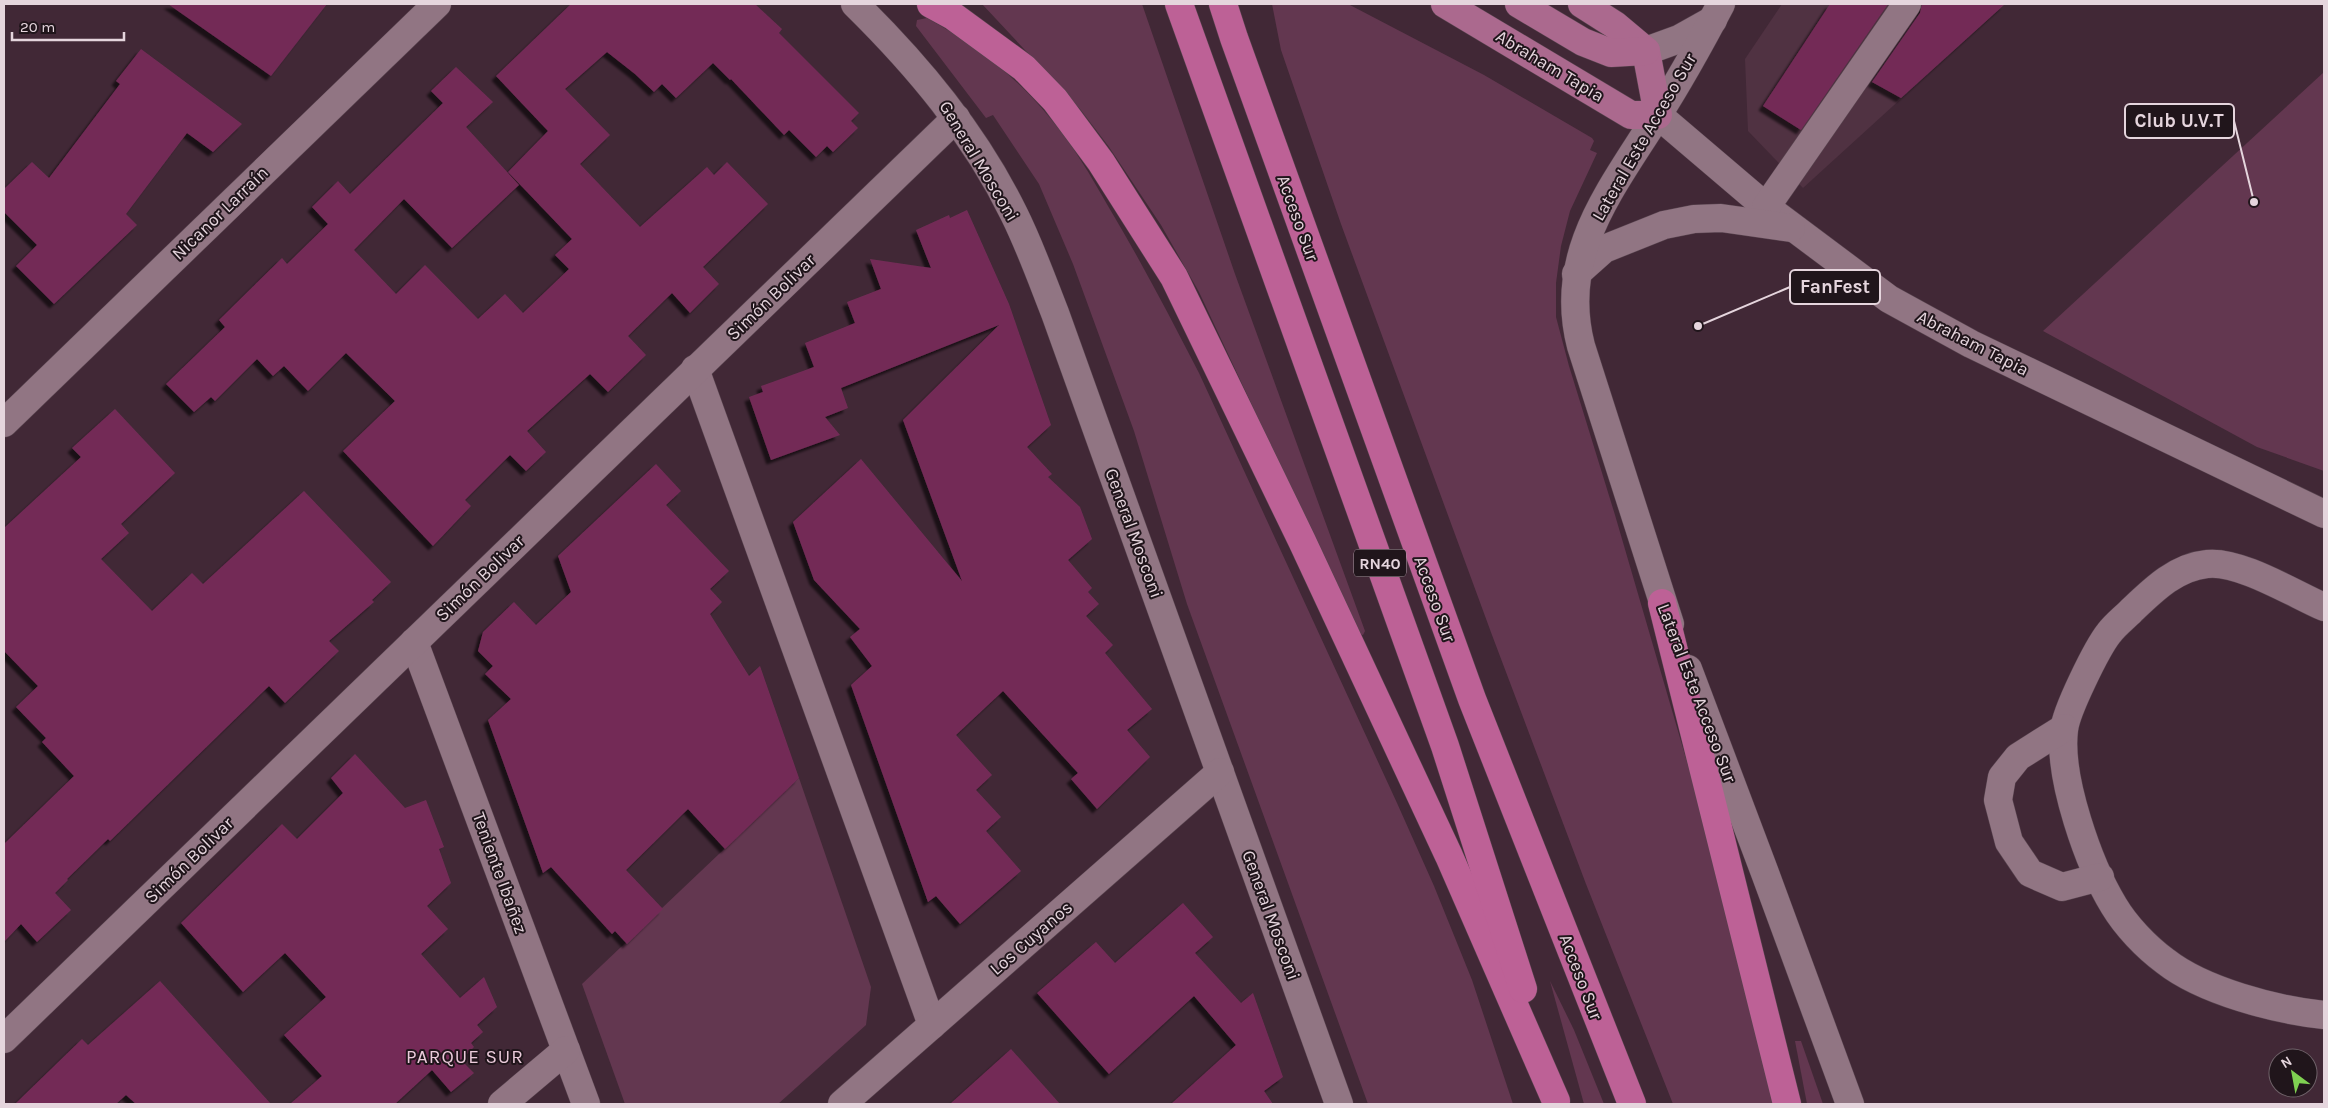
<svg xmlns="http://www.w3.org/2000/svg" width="2328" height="1108" font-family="Karla,sans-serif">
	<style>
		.built { fill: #503242 }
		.green { fill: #633750 }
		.building { fill: #732c57; filter: url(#shadow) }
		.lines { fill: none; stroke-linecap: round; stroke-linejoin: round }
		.minor-casing { stroke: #58444f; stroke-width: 29 }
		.major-casing { stroke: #58444f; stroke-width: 29 }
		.highway-casing { stroke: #58444f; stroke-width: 29 }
		.minor { stroke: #917583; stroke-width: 28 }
		.major { stroke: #ab698e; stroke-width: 28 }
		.highway { stroke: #bd6196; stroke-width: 28 }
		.labels { text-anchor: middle; stroke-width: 4; stroke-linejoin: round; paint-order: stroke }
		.shield { fill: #20151b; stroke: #aa9ba3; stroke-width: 1 }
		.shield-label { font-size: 16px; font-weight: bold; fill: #e5d5dd }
		.street-label { font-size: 18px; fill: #e5d5dd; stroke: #20151b }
		.neighbourhood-label { font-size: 19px; letter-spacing: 1px; fill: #ebcbdb; stroke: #20151b }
		.leader { fill: none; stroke: #e5d5dd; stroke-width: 2 }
		.callout-dot { fill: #e5d5dd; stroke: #20151b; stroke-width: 2 }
		.callout { fill: #20151b; stroke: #e5d5dd; stroke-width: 2 }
		.callout-label { font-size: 19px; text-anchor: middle; font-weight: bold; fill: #e5d5dd }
	</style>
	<defs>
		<filter id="shadow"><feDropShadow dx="-4.5" dy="4.5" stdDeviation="1" flood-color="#0009"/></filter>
	</defs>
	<rect width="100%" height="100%" fill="#412836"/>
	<!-- built -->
	<polygon class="built" points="1782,4 2005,4 1803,188 1748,131 1745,59"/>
	<!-- green -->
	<g class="green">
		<polygon points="982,4 1142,4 1235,274 1365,631 1363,635 1359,634 1199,292 1161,225 1109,147 1080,109"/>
		<polygon points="1272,4 1348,4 1484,75 1592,138 1594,141 1590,150 1597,153 1570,211 1561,246 1556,283 1556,317 1569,366 1615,515 1699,803 1776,1104 1673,1104 1586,884 1492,635 1341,224 1281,50"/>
		<path d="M 927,18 C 974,44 1016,76 1050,118 C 1073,145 1091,176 1108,206 C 1141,261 1170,317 1199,373 L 1397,803 L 1434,886 L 1472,980 L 1513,1104 L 1368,1104 L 1187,604 L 1134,431 L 1073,264 L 1039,184 L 993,115 L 986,118 L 916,26 L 917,20 Z"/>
		<polygon points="2324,72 2324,471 2257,447 2043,331"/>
		<polygon points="799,778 871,987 866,1025 778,1104 625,1104 582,984"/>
		<polygon points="1550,981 1574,1030 1604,1104 1584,1104"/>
		<polygon points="1795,1041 1801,1041 1823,1104 1807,1104"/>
	</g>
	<!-- building -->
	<g class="building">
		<polygon points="168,4 327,4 271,76"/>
		<polygon points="571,4 755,4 782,29 779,33 859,113 851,121 858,128 833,152 827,146 816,157 789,130 784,135 731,79 730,80 713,63 676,98 662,84 654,92 635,74 607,52 565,89 610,135 580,164 640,227 707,167 714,175 727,162 768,204 703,267 719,284 690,313 672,293 628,336 646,355 608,392 590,374 527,431 546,452 526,471 510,455 465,500 471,506 433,546 343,451 395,401 346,353 308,391 284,366 273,376 257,359 215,401 211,397 194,412 166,384 225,327 219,320 282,258 287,264 328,224 312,207 338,181 350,194 443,103 431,91 456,67 493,102 466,127 519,185 452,248 404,199 354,250 396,294 425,265 478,319 505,294 523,313 569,269 555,255 572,239 508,172 548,131 496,76"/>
		<polygon points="1830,4 1888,4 1801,130 1763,106"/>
		<polygon points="1922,4 2005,4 1901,98 1872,82 1920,13"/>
		<polygon points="141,49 242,124 213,152 187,133 126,214 137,225 54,304 16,266 37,245 4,212 4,189 32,162 49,178 120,84 116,81"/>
		<polygon points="967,210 1009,304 1051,425 1027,447 1052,474 1048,477 1080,507 1092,539 1068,560 1092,588 1088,592 1099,604 1086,616 1113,645 1105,653 1152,709 1127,730 1150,757 1097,809 1071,779 1078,773 1003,691 956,735 992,775 976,790 1001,817 986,831 1021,871 960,924 936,896 928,902 851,685 872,666 850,637 860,629 814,580 793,522 861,459 962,581 903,420 999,325 841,388 848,408 825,417 840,435 771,460 749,397 763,392 761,386 814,367 805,343 855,323 847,302 881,289 870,259 931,268 916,230 949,215 950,218"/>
		<polygon points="115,409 175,473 121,524 129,533 101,559 152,611 192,573 203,584 304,491 391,582 372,600 374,602 329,641 339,651 285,703 269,686 110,841 108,839 67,879 68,880 55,893 71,910 37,942 21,924 4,942 4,844 74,776 42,742 46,738 16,707 38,686 4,651 4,528 81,457 72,448"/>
		<polygon points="656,464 681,491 666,505 729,571 710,589 722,602 710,614 749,676 760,666 799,778 725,849 688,809 626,870 663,909 627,944 615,931 612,934 551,867 543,873 488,720 511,699 485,674 493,666 478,651 483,632 514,602 536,625 571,592 558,556"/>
		<polygon points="355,754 405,808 426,800 444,847 439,849 451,883 427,906 448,929 421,954 460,998 484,977 497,1007 477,1025 483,1032 471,1043 474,1047 461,1060 474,1073 451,1092 432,1070 395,1104 290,1104 322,1076 284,1035 326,997 285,953 243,992 181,923 282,824 297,839 343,793 331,778"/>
		<polygon points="1183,903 1213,937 1195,953 1241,1003 1253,993 1283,1077 1264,1091 1273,1104 1171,1104 1236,1045 1194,996 1109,1074 1037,993 1096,942 1115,963"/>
		<polygon points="160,981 271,1104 136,1104 126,1095 116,1104 15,1104 82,1039 88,1045"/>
		<polygon points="1011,1049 1060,1104 950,1104"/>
	</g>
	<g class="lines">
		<!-- minor casing -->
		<g class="minor-casing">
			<g id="minor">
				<path d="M 855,4 C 918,66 975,134 1014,214 C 1030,246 1042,280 1055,313 L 1339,1104"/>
				<polyline points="1646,51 1679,39 1713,20"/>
				<polyline points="1658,115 1766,207 1889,299 1971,344 2324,514"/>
				<polyline points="1766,207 1907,4"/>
				<polyline points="1576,274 1604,249 1664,225 1694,219 1721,218 1791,228"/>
				<polyline points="695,369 932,1025"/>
				<polyline points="4,423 437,4"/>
				<path d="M 2324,607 C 2294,594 2239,560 2207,564 C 2176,567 2153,590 2131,611 C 2124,618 2115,625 2109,633 C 2097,648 2066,711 2064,730 C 2058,778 2089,865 2114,906 C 2126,926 2146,947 2165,961 C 2203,991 2276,1010 2324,1015"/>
				<path d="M 1670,624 L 1581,346 C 1557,254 1611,190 1657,116 C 1680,80 1701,42 1721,4"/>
				<polyline points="414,642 586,1104"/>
				<polyline points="1688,669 1765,873 1850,1104"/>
				<polyline points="2064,728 2018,757 2002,777 1998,800 2009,842 2030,873 2062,887 2100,877"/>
				<polyline points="4,1039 956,118"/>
				<polyline points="502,1104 566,1050"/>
				<polyline points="842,1104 1220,772"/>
			</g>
		</g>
		<!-- major casing -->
		<g class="major-casing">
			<g id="major">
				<polyline points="1445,4 1631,115 1658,115 1646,51 1615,25 1582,4"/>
				<polyline points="1519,4 1583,42 1611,53 1646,51"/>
			</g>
		</g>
		<!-- highway casing -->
		<g class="highway-casing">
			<g id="highway">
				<polyline points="931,4 953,16 1024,68 1055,100 1101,162 1174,277 1302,541 1449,856 1556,1101"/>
				<polyline points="1179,4 1445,746 1523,989"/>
				<polyline points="1223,4 1234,38 1472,699 1632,1104"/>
				<polyline points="1662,603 1787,1104"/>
			</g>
		</g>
		<!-- minor -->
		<use href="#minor" class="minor"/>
		<!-- major -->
		<use href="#major" class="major"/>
		<!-- highway -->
		<use href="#highway" class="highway"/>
	</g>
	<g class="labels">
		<!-- shield labels -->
		<rect class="shield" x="1354" y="549.5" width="52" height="27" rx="4"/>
		<g class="shield-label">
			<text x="1380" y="569">RN40</text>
		</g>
		<!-- street labels -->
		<g class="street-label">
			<text transform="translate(1550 66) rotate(31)" y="6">Abraham Tapia</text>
			<text transform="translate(1644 137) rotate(-60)" y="6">Lateral Este Acceso Sur</text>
			<text transform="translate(979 161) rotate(59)" y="6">General Mosconi</text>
			<text transform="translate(220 213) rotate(-44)" y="6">Nicanor Larraín</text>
			<text transform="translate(1298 218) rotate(70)" y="6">Acceso Sur</text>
			<text transform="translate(771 297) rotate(-44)" y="6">Simón Bolivar</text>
			<text transform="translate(1973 343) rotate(27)" y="6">Abraham Tapia</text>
			<text transform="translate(1134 533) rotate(70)" y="6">General Mosconi</text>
			<text transform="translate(480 578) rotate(-44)" y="6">Simón Bolivar</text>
			<text transform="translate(1435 599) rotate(70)" y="6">Acceso Sur</text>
			<text transform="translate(1697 693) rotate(69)" y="6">Lateral Este Acceso Sur</text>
			<text transform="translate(189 860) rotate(-44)" y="6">Simón Bolivar</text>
			<text transform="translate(500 873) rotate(70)" y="6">Teniente Ibañez</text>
			<text transform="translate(1271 915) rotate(70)" y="6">General Mosconi</text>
			<text transform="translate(1031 938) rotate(-41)" y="6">Los Cuyanos</text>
			<text transform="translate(1581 977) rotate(69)" y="6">Acceso Sur</text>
		</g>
		<!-- neighbourhood labels -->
		<g class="neighbourhood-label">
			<text x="465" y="1063">PARQUE SUR</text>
		</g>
	</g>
	<!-- callouts -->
	<path class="leader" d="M2254 202L2234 121M1698 326L1790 287"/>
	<g class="callout-dot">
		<circle cx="2254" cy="202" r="5"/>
		<circle cx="1698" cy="326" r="5"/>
	</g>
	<g class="callout">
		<rect x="2125" y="104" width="109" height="34" rx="5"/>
		<rect x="1790" y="270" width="90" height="34" rx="5"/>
	</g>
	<g class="callout-label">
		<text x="2179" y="127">Club U.V.T</text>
		<text x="1835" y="293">FanFest</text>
	</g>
	<!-- border -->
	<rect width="2328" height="1108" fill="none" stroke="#e5d5dd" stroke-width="10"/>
	<!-- north arrow -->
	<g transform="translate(2293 1073) rotate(328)"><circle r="24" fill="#20151b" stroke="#6f6269"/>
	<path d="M0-4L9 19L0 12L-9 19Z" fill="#7fd052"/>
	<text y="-8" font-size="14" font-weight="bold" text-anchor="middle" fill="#e5d5dd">N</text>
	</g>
	<!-- scale -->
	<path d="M12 32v8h112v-8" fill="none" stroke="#e5d5dd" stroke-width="2.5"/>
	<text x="20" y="32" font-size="15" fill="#e5d5dd" stroke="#20151b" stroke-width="4" paint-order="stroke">20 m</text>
</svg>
